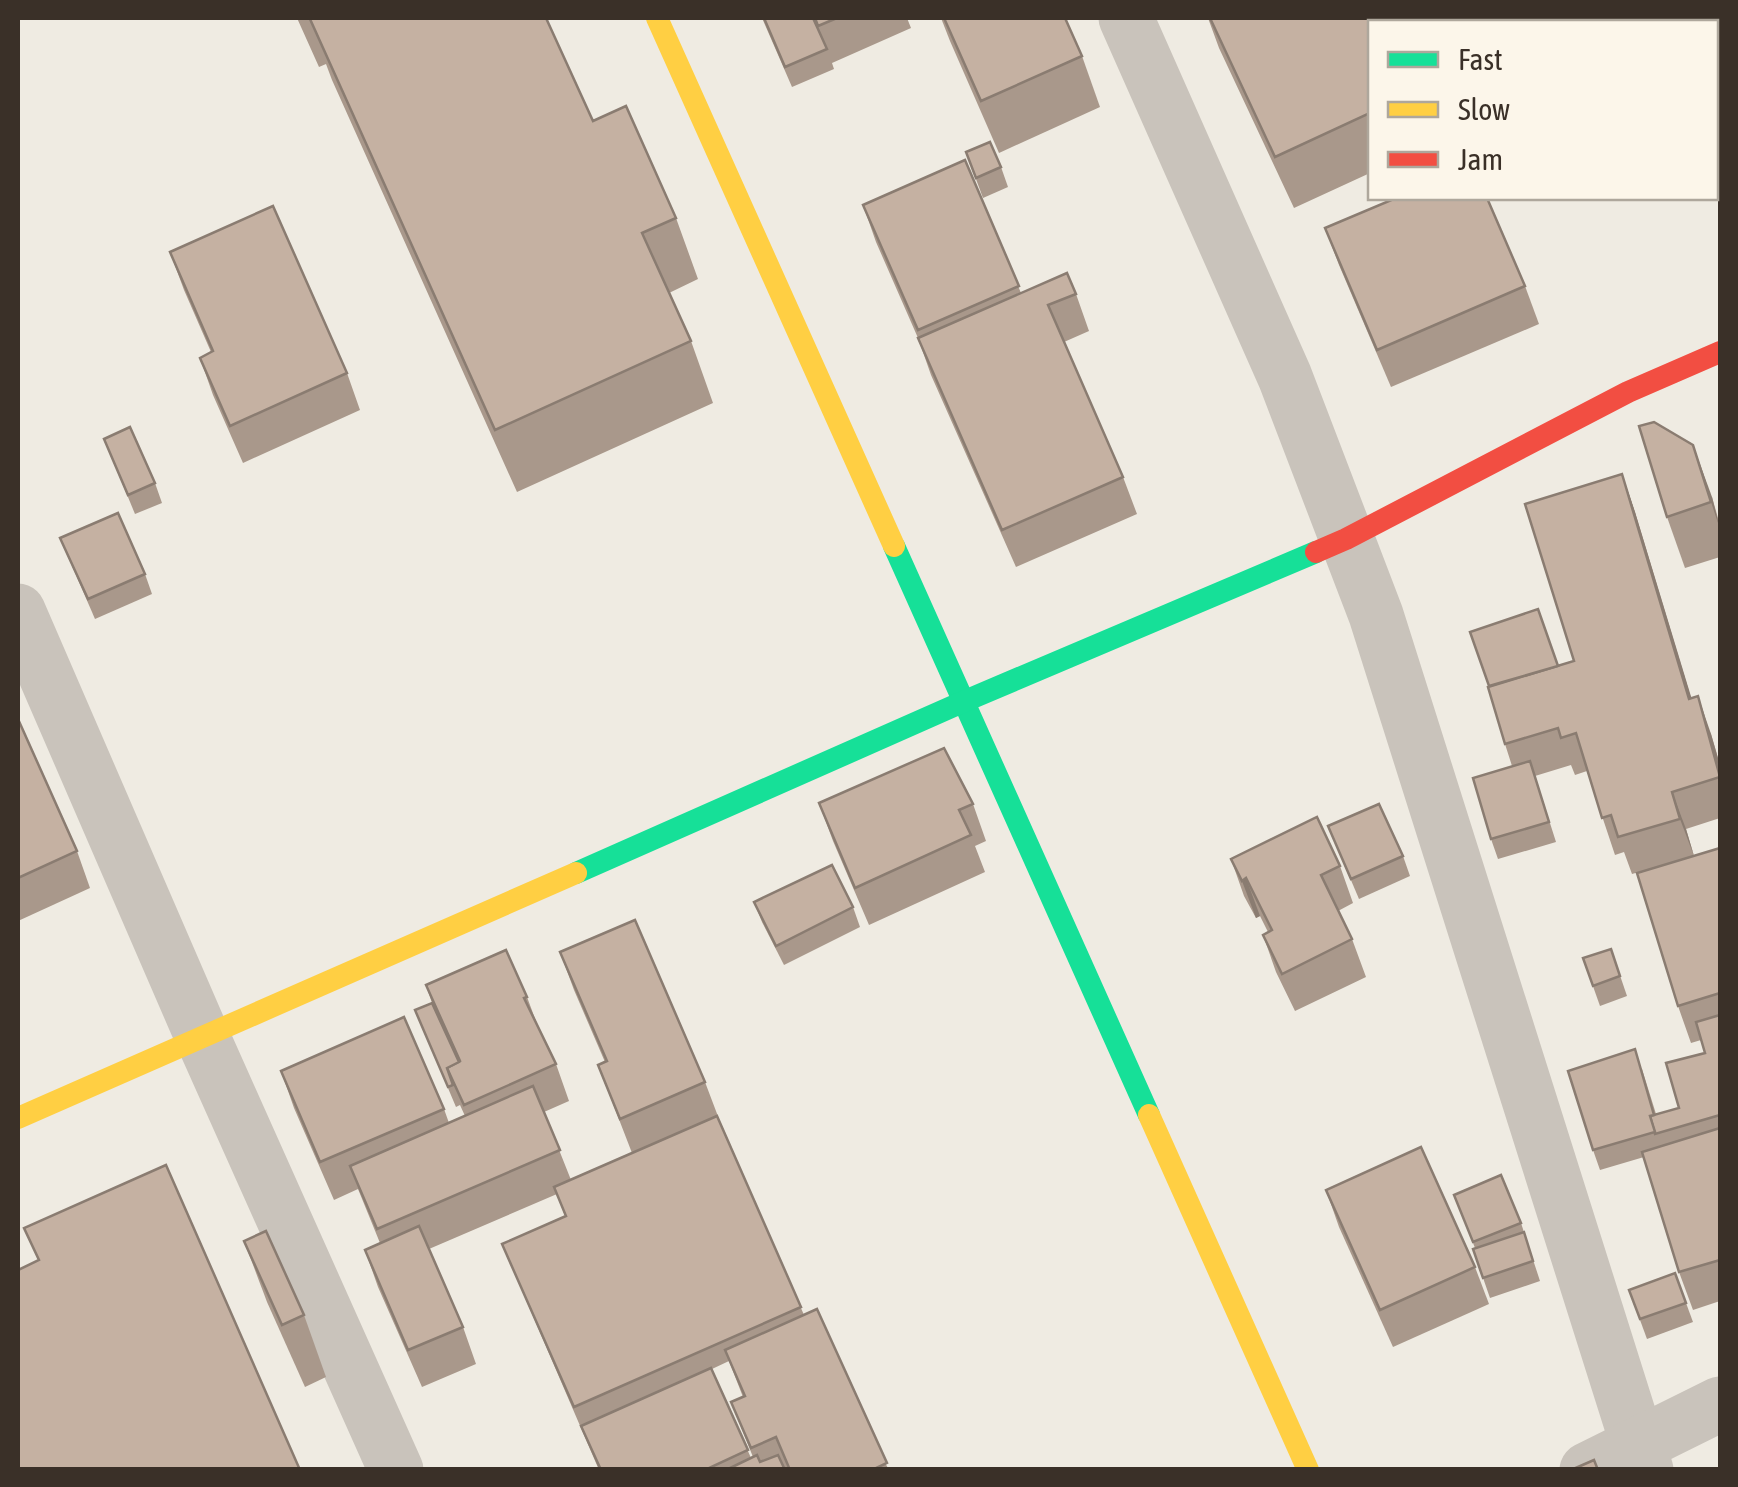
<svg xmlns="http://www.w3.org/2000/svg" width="1738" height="1487" font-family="'Asap Condensed',sans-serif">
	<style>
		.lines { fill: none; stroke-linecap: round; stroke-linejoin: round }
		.street { stroke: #c9c3bb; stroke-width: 55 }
		.fast { stroke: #16e098; stroke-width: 22 }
		.slow { stroke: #ffcf43; stroke-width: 22 }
		.jam { stroke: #f24e42; stroke-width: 22 }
		.wall { fill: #a9988b; fill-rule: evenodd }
		.shaded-wall { fill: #8a7c71 }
		.building { fill: #c5b1a2; stroke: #8a7c71; stroke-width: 2.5 }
	</style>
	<rect width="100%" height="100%" fill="#efebe2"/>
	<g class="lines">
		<!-- street -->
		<g class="street">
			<polyline points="1126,18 1285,377 1376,615 1646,1470"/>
			<polyline points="18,611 202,1036 396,1470"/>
			<polyline points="1587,1470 1720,1404"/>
		</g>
		<!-- fast -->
		<g class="fast">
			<polyline points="894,546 1149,1115"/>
			<polyline points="576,873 965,701 1316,552"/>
		</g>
		<!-- slow -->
		<g class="slow">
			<polyline points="657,18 894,546"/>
			<polyline points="1716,131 1720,146"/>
			<polyline points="1149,1115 1308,1470"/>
			<polyline points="18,1118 576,873"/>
		</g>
		<!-- jam -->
		<g class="jam">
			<polyline points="1676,18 1678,22"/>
			<polyline points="1316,552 1346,539 1628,392 1720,352"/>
		</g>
	</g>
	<!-- wall -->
	<g class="wall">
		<polygon points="297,18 546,18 593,121 676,218 698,279 669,293 691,341 713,403 517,492 332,80 326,64 319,67"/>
		<polygon points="762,18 907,18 911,28 832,63 834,69 792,87"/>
		<polygon points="941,18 1065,18 1082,56 1100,107 999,153 950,41"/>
		<polygon points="1208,18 1428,18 1370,22 1370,173 1294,208 1219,48"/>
		<polygon points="966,152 1001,167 1008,187 983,198"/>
		<polygon points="965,160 1021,293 1076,294 1089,331 1064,342 1123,477 1137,514 1016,567 931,375 918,338 876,242 863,205"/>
		<polygon points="1325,228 1525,286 1539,324 1391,387 1339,265"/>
		<polygon points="170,252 347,373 360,410 243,463 213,395 200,358 211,352 184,290"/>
		<polygon points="104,439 155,483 162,503 135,514"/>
		<polygon points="1622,474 1635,512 1691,698 1711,734 1720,765 1720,818 1686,829 1694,856 1720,848 1720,1301 1693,1310 1679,1272 1644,1157 1600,1170 1593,1150 1642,1069 1656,1114 1679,1108 1705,1053 1701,1040 1691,1043 1678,1006 1653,868 1632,874 1624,852 1615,855 1587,771 1575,775 1571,765 1535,776 1556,842 1498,859 1491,839 1512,766 1505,744 1558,666 1574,661"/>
		<polygon points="1712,497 1720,525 1720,557 1685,568 1667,517"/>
		<polygon points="60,538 145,574 152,594 95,619"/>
		<polygon points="18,719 77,851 90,888 18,921"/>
		<polygon points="819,803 973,804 986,841 975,846 985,872 869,925 833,841"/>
		<polygon points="1328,826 1403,856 1410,876 1359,899"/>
		<polygon points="1231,859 1340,866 1353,903 1338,911 1352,939 1366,977 1295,1011 1276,972 1263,935 1268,932 1260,916 1256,918 1244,896"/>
		<polygon points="754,902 853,907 860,927 784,965 762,922"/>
		<polygon points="1611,949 1627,996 1600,1006 1583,958"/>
		<path d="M 560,952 L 705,1082 L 719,1119 L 804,1315 L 889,1470 L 599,1470 L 502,1244 L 565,1216 L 557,1194 L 429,1249 L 463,1327 L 476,1364 L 422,1387 L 378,1287 L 365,1250 L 380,1243 L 358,1189 L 334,1200 L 294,1108 L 281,1071 L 444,1109 L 449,1123 L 465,1116 L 460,1105 L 456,1107 L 415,1010 L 432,1003 L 426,985 L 527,997 L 540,1032 L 556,1064 L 569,1101 L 544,1112 L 571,1180 L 632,1153 L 598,1065 L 605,1062 L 574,990 ZM 729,1361 L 743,1397 L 731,1402 L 753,1457 L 751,1458 L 712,1369 Z"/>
		<polygon points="1326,1190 1475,1267 1489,1304 1393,1347 1339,1227"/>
		<polygon points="1454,1195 1521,1223 1540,1281 1490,1298 1473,1249 1475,1248"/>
		<polygon points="244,1241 304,1315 326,1377 305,1387 267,1302"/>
		<polygon points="1675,1273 1693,1322 1647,1339 1629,1290"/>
	</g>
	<!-- shaded-wall -->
	<g class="shaded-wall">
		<polygon points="1693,445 1712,497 1720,529 1711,502"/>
		<polygon points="1622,474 1635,512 1703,736 1689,699"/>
		<polygon points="1698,696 1711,734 1720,765 1720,773"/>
		<polygon points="1672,792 1686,829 1694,856 1680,819"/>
		<polygon points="1246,878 1260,916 1256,918 1242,881"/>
	</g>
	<!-- building -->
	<g class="building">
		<polygon points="312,18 546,18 593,121 626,106 676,218 642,233 691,341 495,430 310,19"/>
		<polygon points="764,18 813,18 827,49 785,67"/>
		<polygon points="815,18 837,18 818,26"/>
		<polygon points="944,18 1065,18 1082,56 981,101"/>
		<polygon points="1210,18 1428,18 1431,22 1370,22 1370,113 1275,157"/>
		<polygon points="990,142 1001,167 976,178 966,152"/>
		<polygon points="965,160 1019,286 918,330 863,205"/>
		<polygon points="1396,198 1487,198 1525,286 1377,350 1325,228"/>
		<polygon points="273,206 347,373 230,426 200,358 213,351 170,252"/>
		<polygon points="1067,273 1076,294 1048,305 1123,477 1002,530 918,338"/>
		<polygon points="1654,422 1693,445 1711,502 1667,517 1639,426"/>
		<polygon points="130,427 155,483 128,495 104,439"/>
		<polygon points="1622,474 1689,699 1698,696 1720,777 1672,792 1680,819 1618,837 1611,815 1602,818 1576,733 1561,738 1558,728 1505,744 1488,687 1574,661 1525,504"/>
		<polygon points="118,513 145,574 88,599 60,538"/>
		<polygon points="1538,609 1558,666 1489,686 1470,632"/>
		<polygon points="18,719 77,851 18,878"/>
		<polygon points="944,748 973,804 959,810 971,835 855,888 819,803"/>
		<polygon points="1530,761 1549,822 1491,839 1473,778"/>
		<polygon points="1379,804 1403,856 1351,879 1328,826"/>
		<polygon points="1317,817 1340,866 1321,875 1352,939 1282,974 1263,935 1272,930 1246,878 1242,881 1231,859"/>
		<polygon points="1720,848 1720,993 1678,1006 1637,873"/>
		<polygon points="832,865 853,907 776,946 754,902"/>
		<polygon points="635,920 705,1082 620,1119 598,1065 607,1061 560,952"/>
		<polygon points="1611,949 1620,976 1593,986 1583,958"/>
		<polygon points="506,950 527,997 524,998 556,1064 464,1105 447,1068 460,1061 426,985"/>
		<polygon points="432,1003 459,1062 447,1068 453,1085 448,1087 415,1010"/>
		<polygon points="1720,1015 1720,1115 1655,1134 1650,1116 1679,1108 1666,1063 1705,1053 1696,1022"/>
		<polygon points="404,1017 444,1109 320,1162 281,1071"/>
		<polygon points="1635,1049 1654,1115 1650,1116 1655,1132 1593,1150 1568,1071"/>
		<polygon points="533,1086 560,1150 377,1229 350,1166"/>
		<polygon points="717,1116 801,1307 574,1407 502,1244 566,1216 554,1187"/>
		<polygon points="1720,1128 1720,1260 1679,1272 1642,1152"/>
		<polygon points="1421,1147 1475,1267 1380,1310 1326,1190"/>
		<polygon points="166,1165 300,1470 18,1470 18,1270 39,1260 24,1228"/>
		<polygon points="1501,1175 1521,1223 1473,1242 1454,1195"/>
		<polygon points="419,1226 463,1327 408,1350 365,1250"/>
		<polygon points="266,1231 304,1315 282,1325 244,1241"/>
		<polygon points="1524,1232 1533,1261 1483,1278 1473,1249"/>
		<polygon points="1675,1273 1686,1303 1640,1319 1629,1290"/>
		<polygon points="817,1309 887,1463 872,1470 790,1470 776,1437 751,1448 731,1402 745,1396 725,1350"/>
		<polygon points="711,1368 748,1450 705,1470 601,1470 581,1426"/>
		<polygon points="757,1455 760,1462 778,1455 785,1470 726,1470"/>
		<polygon points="1594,1460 1598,1470 1571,1470"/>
	</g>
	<!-- border -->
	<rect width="1738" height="1487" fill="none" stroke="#3a3028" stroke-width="40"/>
	<!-- legend -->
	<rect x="1368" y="20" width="350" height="180" fill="#fcf6ea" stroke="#aea79c" stroke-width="2.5"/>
	<rect x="1388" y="52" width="50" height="15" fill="#16e098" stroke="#aea79c" stroke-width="2.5"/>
	<text x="1458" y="70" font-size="30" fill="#3a3028">Fast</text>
	<rect x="1388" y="102" width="50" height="15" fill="#ffcf43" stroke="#aea79c" stroke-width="2.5"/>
	<text x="1458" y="120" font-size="30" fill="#3a3028">Slow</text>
	<rect x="1388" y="152" width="50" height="15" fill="#f24e42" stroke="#aea79c" stroke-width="2.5"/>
	<text x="1458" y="170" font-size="30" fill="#3a3028">Jam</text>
</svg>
